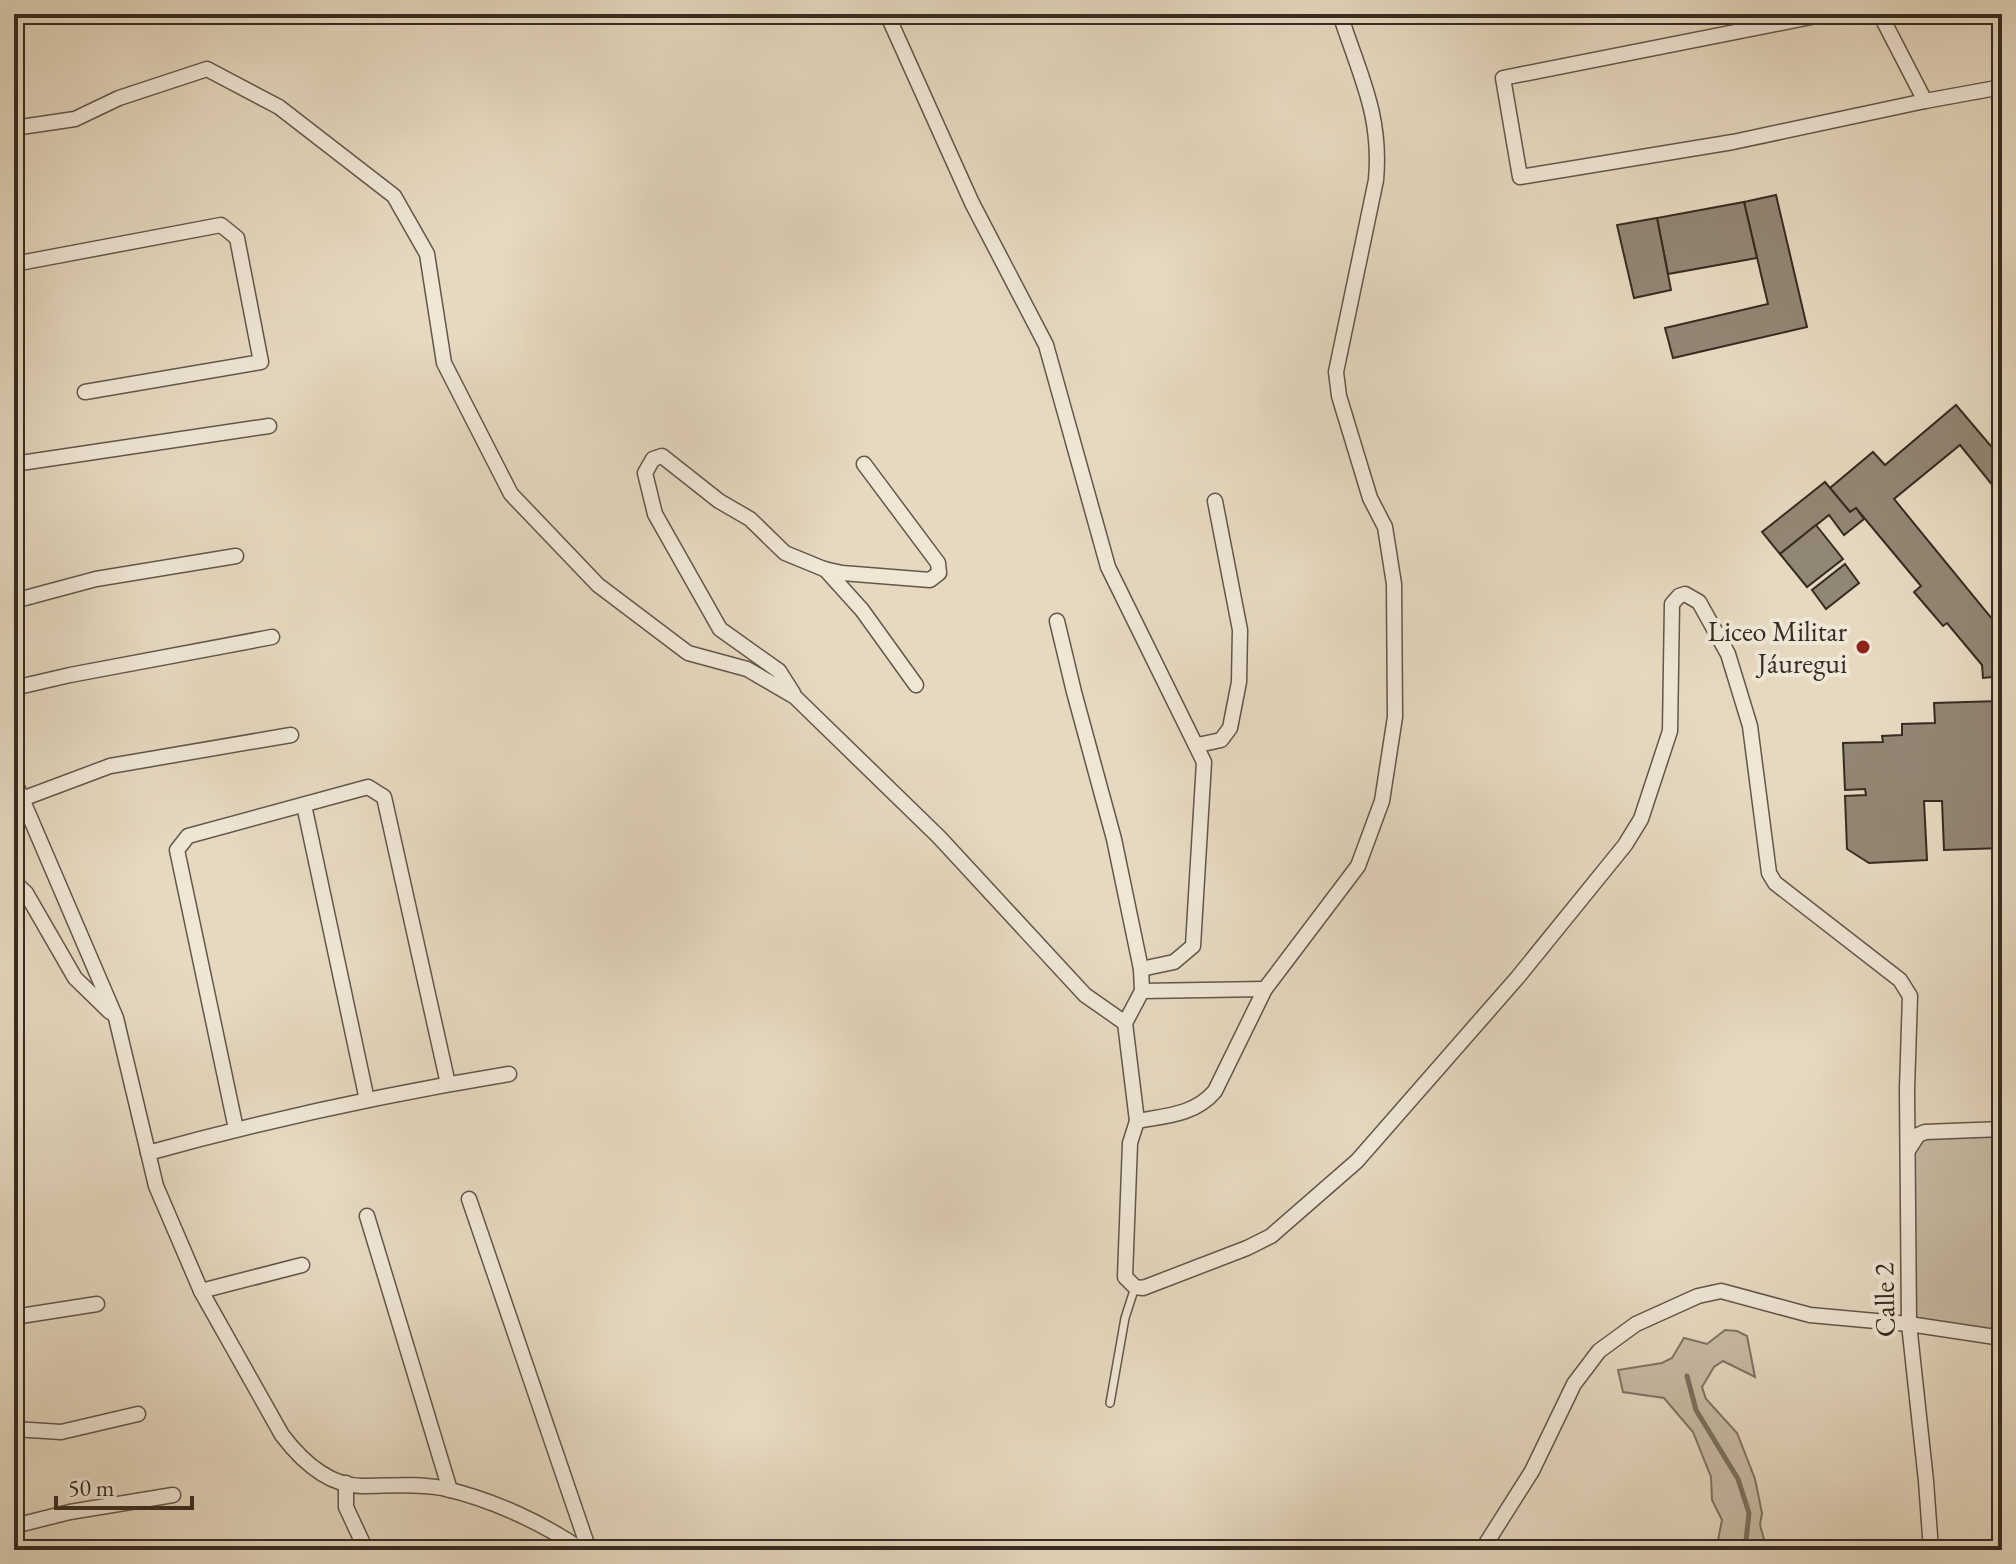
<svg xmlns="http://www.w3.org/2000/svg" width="2016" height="1564" font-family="'EB Garamond',serif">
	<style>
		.green { fill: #c8bca5; stroke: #7f7464; stroke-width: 2 }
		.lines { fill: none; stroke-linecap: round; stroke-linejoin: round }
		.stream { stroke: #7c7060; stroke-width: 5 }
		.building { fill: #928674; stroke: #362c22; stroke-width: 2 }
		.service-casing { stroke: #62574a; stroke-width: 10 }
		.minor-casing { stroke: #62574a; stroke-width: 17 }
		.service { stroke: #efe6d6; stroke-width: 7 }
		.minor { stroke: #efe6d6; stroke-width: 14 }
		.poi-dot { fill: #8f2418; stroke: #efe6d6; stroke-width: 3 }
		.labels { text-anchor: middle; stroke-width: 8; stroke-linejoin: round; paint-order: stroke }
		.poi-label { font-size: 28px; fill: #362c22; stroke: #efe6d6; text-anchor: end }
		.street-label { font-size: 28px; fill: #362c22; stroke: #efe6d6 }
	</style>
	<rect width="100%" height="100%" fill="#e6d9c0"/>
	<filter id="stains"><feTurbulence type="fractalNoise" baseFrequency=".0025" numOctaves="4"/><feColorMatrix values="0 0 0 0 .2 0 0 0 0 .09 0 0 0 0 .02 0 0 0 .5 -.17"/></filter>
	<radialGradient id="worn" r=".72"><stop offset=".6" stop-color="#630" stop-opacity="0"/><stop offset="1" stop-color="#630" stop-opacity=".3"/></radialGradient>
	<!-- green -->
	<g class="green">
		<polygon points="2002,1129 2002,1338 1909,1324 1914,1140"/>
		<polygon points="1725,1330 1737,1331 1747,1336 1755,1377 1723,1361 1714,1367 1702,1387 1706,1399 1737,1433 1755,1479 1762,1513 1760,1525 1767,1550 1716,1550 1722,1520 1712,1500 1711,1477 1693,1432 1664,1398 1623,1392 1618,1370 1662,1363 1672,1358 1684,1338 1707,1344"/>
	</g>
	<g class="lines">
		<!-- stream -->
		<polyline class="stream" points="1687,1376 1696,1410 1738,1479 1749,1513 1745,1550"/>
	</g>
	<!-- building -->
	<g class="building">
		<polygon points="1776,195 1807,327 1673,358 1665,328 1768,304 1744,202"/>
		<polygon points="1744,202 1757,258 1668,274 1657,218"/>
		<polygon points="1657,218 1671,290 1634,298 1617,225"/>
		<polygon points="1956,405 2002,459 2002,497 1960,445 1894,499 2002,631 2002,676 1983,678 1982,665 1947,623 1943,626 1914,592 1921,586 1856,508 1850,512 1830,488 1873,452 1885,465"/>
		<polygon points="1825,482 1850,512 1856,508 1864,519 1844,535 1829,515 1780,554 1762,532"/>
		<polygon points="1816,525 1843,559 1807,587 1780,554"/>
		<polygon points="1845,564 1859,583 1826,609 1812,590"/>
		<polygon points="2000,701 2001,711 1994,711 1994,723 2002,723 2002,848 1944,850 1942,801 1924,801 1927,860 1869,863 1847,849 1845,796 1866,795 1865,789 1845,790 1843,743 1883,742 1882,736 1902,735 1902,724 1935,723 1934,703"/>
	</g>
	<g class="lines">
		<!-- service casing -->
		<g class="service-casing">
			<polyline id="service" points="1110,1403 1125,1318 1135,1287"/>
		</g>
		<!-- minor casing -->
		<g class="minor-casing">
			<g id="minor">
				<polyline points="887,14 972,203 1046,345 1108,567 1204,762 1193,946 1174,962 1141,969"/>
				<polyline points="1826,14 1503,78 1520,177 1733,142 1925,101 2002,87"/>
				<polyline points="1880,14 1925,101"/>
				<polyline points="14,128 75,119 119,98 207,69 279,107 394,196 427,254 444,363 511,494 598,585 688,653 747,669 795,697 939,837 1085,995 1125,1023 1137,1121 1130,1143 1125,1277 1135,1287 1143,1288 1247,1248 1271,1236 1357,1161 1518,977 1625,845 1641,819 1670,731 1672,604 1679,596 1685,594 1699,602 1728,654 1750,726 1769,873 1775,883 1900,980 1910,996 1907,1089 1909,1324 1926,1481 1931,1550"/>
				<polyline points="14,264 221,225 237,238 261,362 85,392"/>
				<polyline points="14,464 269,426"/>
				<polyline points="825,569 862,610 916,685"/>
				<polyline points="14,601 96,579 236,556"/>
				<polyline points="1057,621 1074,692 1114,839 1141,969 1142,991 1125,1023"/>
				<polyline points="14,688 70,675 272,637"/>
				<polyline points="793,693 779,671 720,629 655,514 645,473 653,459 662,456 719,501 750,519 785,553 824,569 842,573 930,580 939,573 938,563 864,464"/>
				<polyline points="1198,745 1221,740 1230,728 1239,682 1240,630 1215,501"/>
				<path d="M 14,780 L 116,1018 L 156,1186 L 201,1291 L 282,1435 C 301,1460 328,1486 362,1486 C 389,1486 415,1483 442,1488 C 491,1499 541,1522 582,1550"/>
				<polyline points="22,799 110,766 291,735"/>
				<polyline points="304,805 367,1100"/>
				<polyline points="14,882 26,893 75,978 110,1012"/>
				<polyline points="1142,991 1265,989"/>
				<path d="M 1137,1121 C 1165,1116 1195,1115 1215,1091 L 1265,989 L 1358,866 L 1382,801 L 1395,717 L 1394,584 L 1385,527 L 1370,498 L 1339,396 L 1336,372 L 1376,180 C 1382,114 1359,74 1340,14"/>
				<polyline points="236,1129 177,850 188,836 368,787 384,797 448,1084"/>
				<polyline points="1909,1149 1918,1135 1925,1132 2002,1129"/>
				<path d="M 148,1153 C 267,1120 387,1094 509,1074"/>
				<polyline points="469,1199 589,1550"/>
				<polyline points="367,1216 450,1490"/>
				<polyline points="201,1291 302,1265"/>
				<polyline points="14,1317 97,1304"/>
				<polyline points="14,1429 61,1432 138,1414"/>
				<polyline points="346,1483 346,1507 366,1550"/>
				<polyline points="14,1526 70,1512 173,1495"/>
				<polyline points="1482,1550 1532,1471 1574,1384 1599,1351 1636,1324 1698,1296 1721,1291 1810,1315 1909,1324 2002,1338"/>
			</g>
		</g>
		<!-- service -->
		<use href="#service" class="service"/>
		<!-- minor -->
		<use href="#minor" class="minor"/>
	</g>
	<!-- markers -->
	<circle class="poi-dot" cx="1863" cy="647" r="8"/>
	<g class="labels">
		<!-- poi labels -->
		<g class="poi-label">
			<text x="1847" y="641">Liceo Militar<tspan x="1847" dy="32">Jáuregui</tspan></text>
		</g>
		<!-- street labels -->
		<g class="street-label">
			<text transform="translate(1884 1300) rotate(-91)" y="10">Calle 2</text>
		</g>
	</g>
	<!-- margin -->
	<rect width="2016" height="1564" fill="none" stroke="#e6d9c0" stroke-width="48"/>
	<rect x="16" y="16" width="1984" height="1532" fill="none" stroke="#362c22" stroke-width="4"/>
	<rect x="24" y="24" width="1968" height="1516" fill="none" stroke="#362c22" stroke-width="2"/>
	<!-- scale -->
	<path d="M56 1496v12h136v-12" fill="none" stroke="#362c22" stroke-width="4"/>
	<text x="68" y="1496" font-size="24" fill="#362c22" stroke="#efe6d6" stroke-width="6" paint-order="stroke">50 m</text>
	<rect width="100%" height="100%" filter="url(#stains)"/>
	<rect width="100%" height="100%" fill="url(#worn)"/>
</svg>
